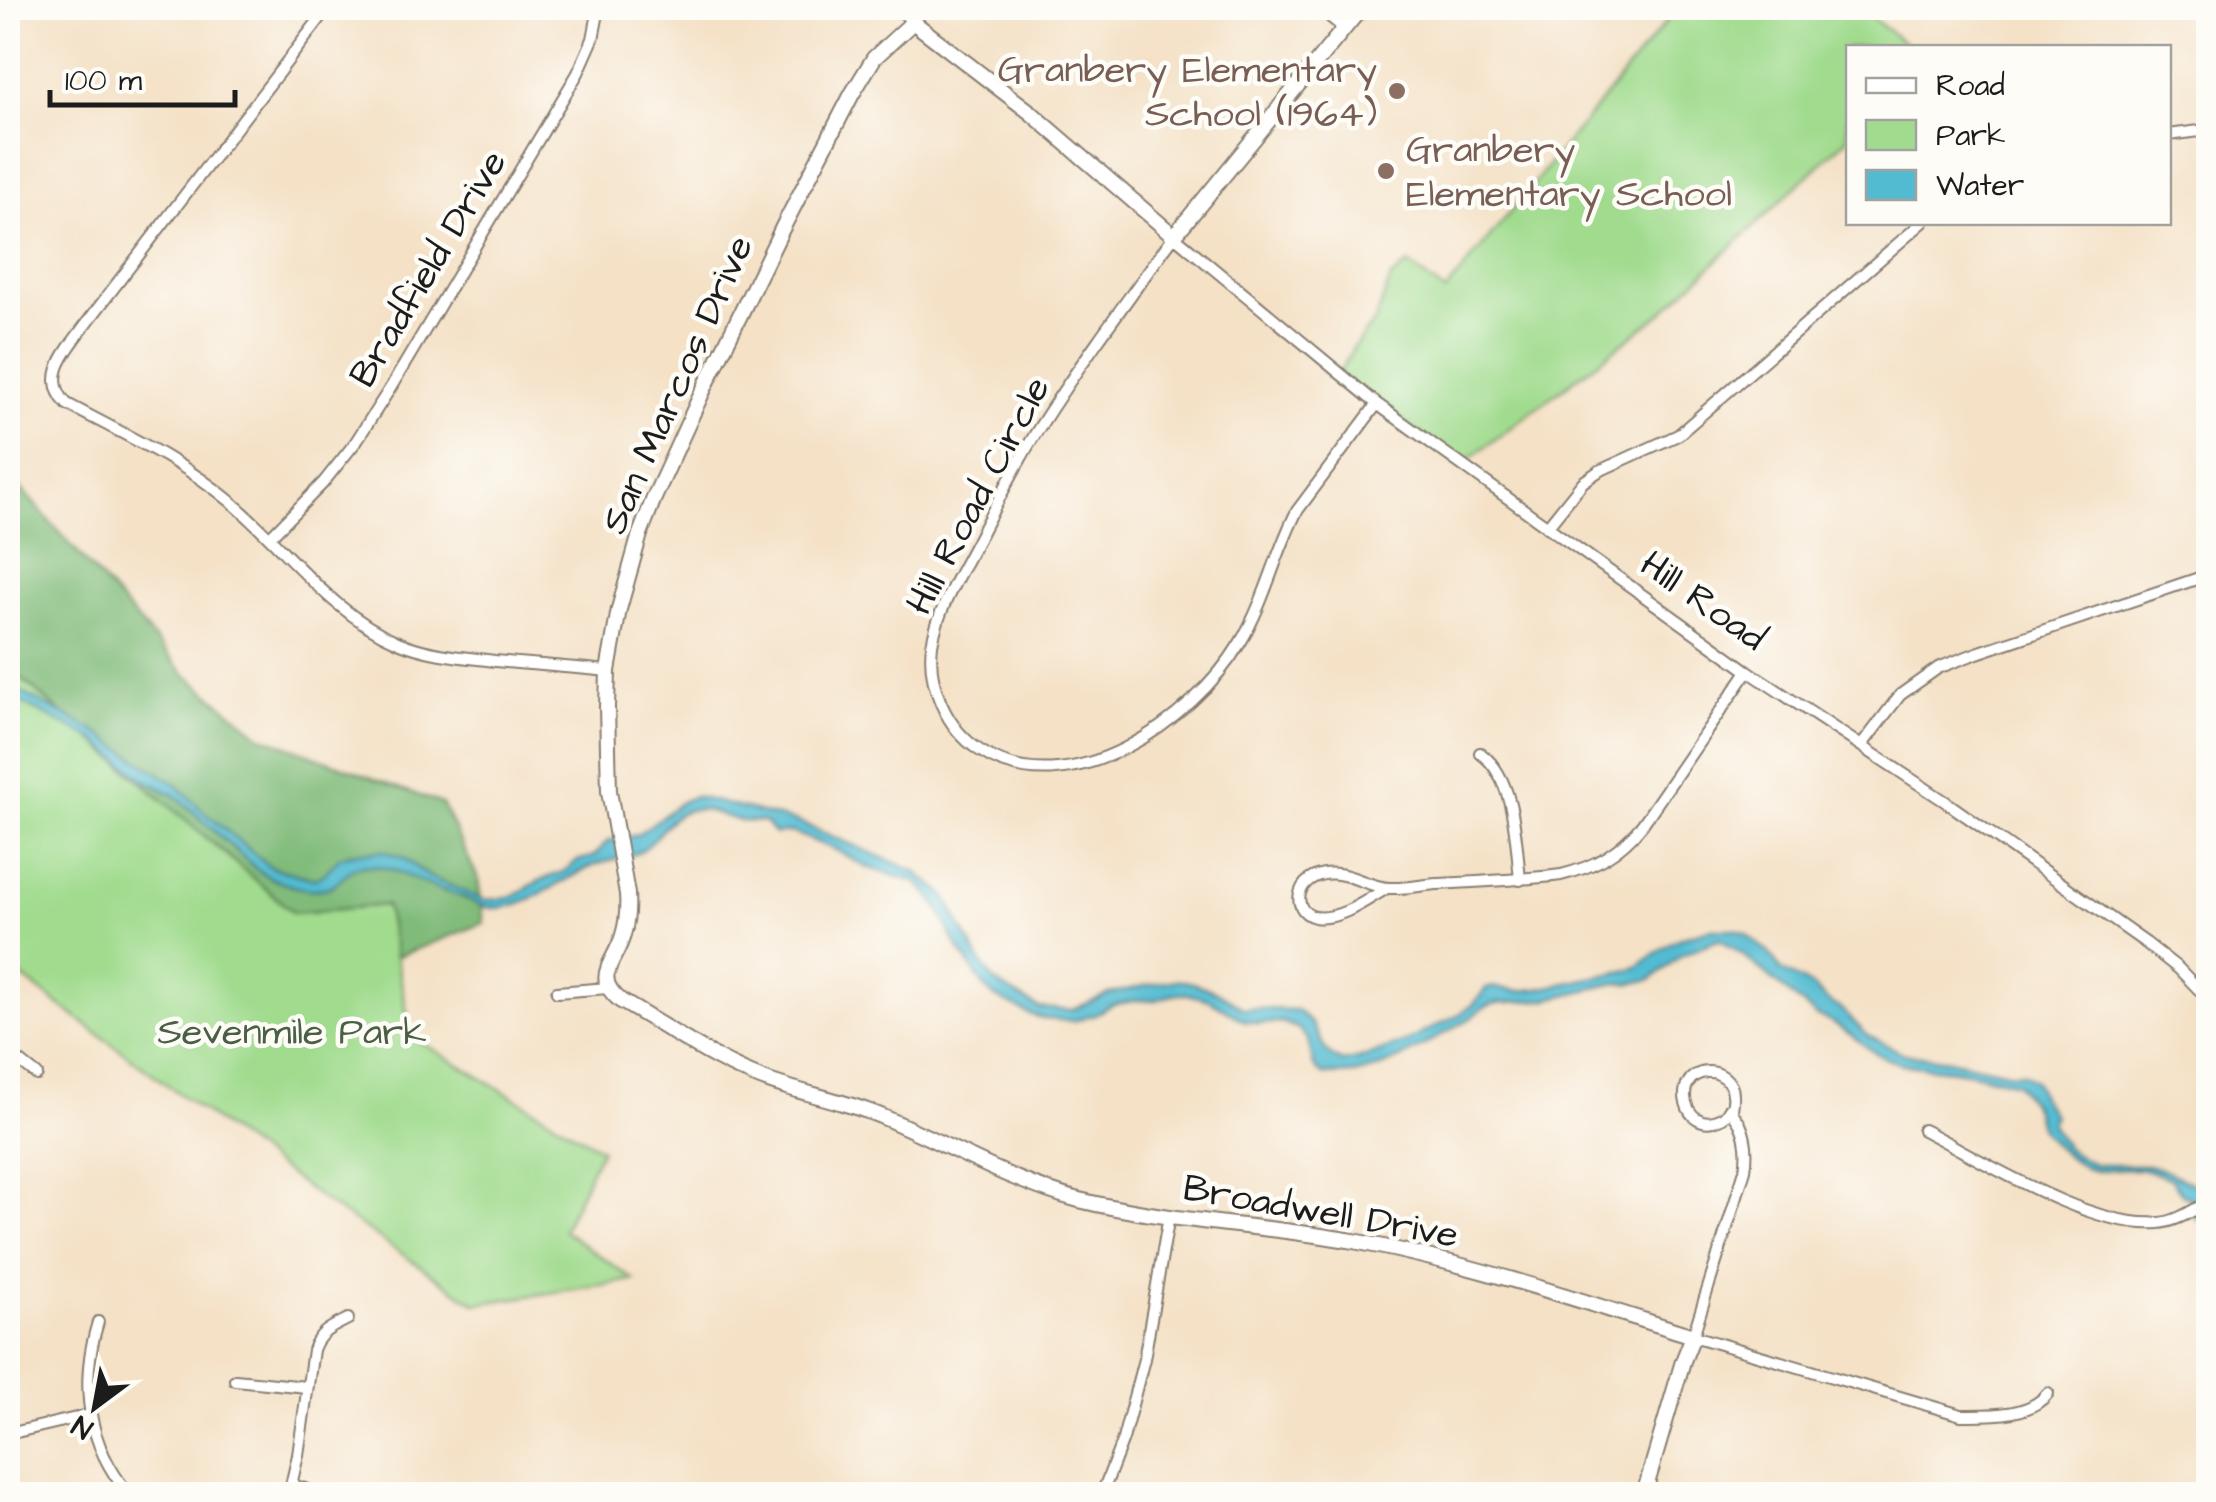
<svg xmlns="http://www.w3.org/2000/svg" width="2216" height="1502" font-family="'Architects Daughter',sans-serif">
	<style>
		.green { fill: #a0db8e; stroke: #5e7c55; stroke-width: 2.5 }
		.forest { fill: #80bb79; stroke: #4e6c4a; stroke-width: 2.5 }
		.water { fill: #53bbd1; stroke: #386c76; stroke-width: 2.5 }
		.lines { fill: none; stroke-linecap: round; stroke-linejoin: round }
		.street-casing { stroke: #887e71; stroke-width: 14 }
		.secondary-casing { stroke: #887e71; stroke-width: 18 }
		.street { stroke: #fff; stroke-width: 10 }
		.secondary { stroke: #fff; stroke-width: 14 }
		.education-dot { fill: #8d6e63; stroke: #fdfcf7; stroke-width: 4 }
		.labels { text-anchor: middle; stroke-width: 9; stroke-linejoin: round; paint-order: stroke }
		.education-label { font-size: 38px; fill: #785e54; stroke: #fdfcf7; text-anchor: end }
		.street-label { font-size: 38px; fill: #1c1c1c; stroke: #fdfcf7 }
		.park-label { font-size: 38px; fill: #4a5f44; stroke: #fdfcf7 }
	</style>
	<rect width="100%" height="100%" fill="#fdfcf7"/>
	<filter id="ink" filterUnits="userSpaceOnUse"><feTurbulence type="fractalNoise" baseFrequency=".01" numOctaves="2"/><feDisplacementMap in="SourceGraphic" scale="20" xChannelSelector="R" yChannelSelector="G"/><feConvolveMatrix kernelMatrix="1 2 1 2 8 2 1 2 1" color-interpolation-filters="sRGB"/></filter>
	<filter id="wash" filterUnits="userSpaceOnUse"><feTurbulence type="fractalNoise" baseFrequency=".0048" numOctaves="4" result="noise"/><feDisplacementMap in="SourceGraphic" scale="40" xChannelSelector="R" yChannelSelector="G"/><feGaussianBlur stdDeviation="2.25" result="paint"/><feColorMatrix in="noise" values="0 0 0 0 0 0 0 0 0 0 0 0 0 0 0 0 0 1.4 0 .05"/><feComposite in="paint" operator="in"/></filter>
	<g filter="url(#wash)">
		<rect width="100%" height="100%" fill="#f4e1c6"/>
		<!-- green -->
		<g class="green">
			<polygon points="1659,8 1860,8 1909,47 1848,48 1848,138 1657,317 1461,465 1338,374 1354,347 1376,319 1391,278 1408,264 1445,292 1670,17"/>
			<polygon points="8,667 294,913 386,905 412,1037 601,1149 563,1230 634,1280 476,1304 327,1203 8,967"/>
		</g>
		<!-- forest -->
		<polygon class="forest" points="8,474 185,674 261,736 442,804 478,878 484,923 396,957 386,905 294,913 8,667"/>
		<!-- water -->
		<path class="water" d="M 8,685 L 93,730 L 177,785 L 201,809 L 270,867 L 314,879 L 324,874 L 340,857 L 355,853 L 383,851 L 402,857 L 431,878 L 484,900 L 509,898 L 541,880 L 563,872 L 577,861 L 594,856 L 608,841 L 637,835 L 681,802 L 694,796 L 798,822 L 915,871 L 944,894 L 980,961 L 995,982 L 1039,1008 L 1072,1010 L 1109,994 L 1138,987 L 1177,980 L 1194,983 L 1217,992 L 1243,1008 L 1297,1010 L 1312,1024 L 1326,1051 L 1334,1058 L 1343,1062 L 1361,1058 L 1405,1042 L 1458,1015 L 1473,1005 L 1486,988 L 1491,987 L 1519,991 L 1538,989 L 1629,970 L 1637,967 L 1670,943 L 1683,937 L 1710,929 L 1734,929 L 1746,934 L 1769,953 L 1781,970 L 1812,986 L 1826,1000 L 1840,1008 L 1867,1035 L 1905,1054 L 1958,1061 L 2007,1072 L 2023,1073 L 2035,1081 L 2044,1103 L 2053,1115 L 2050,1122 L 2065,1147 L 2094,1165 L 2148,1165 L 2165,1170 L 2202,1189 L 2208,1200 L 2208,1230 L 2204,1223 L 2194,1217 L 2190,1198 L 2182,1194 L 2171,1179 L 2148,1170 L 2136,1169 L 2096,1171 L 2085,1168 L 2058,1149 L 2039,1127 L 2034,1107 L 2017,1083 C 1997,1078 1975,1073 1954,1070 C 1930,1067 1905,1068 1883,1057 C 1862,1047 1835,1018 1816,1016 L 1743,955 L 1721,940 L 1714,941 L 1681,955 L 1652,979 L 1630,984 L 1616,983 L 1544,1000 L 1496,1003 L 1485,1007 L 1471,1018 L 1402,1058 L 1381,1067 L 1354,1074 L 1325,1075 L 1319,1072 L 1314,1066 L 1308,1040 L 1299,1029 L 1282,1022 L 1260,1024 L 1245,1021 L 1209,1000 L 1188,994 L 1175,994 L 1156,1000 L 1139,1000 L 1112,1005 L 1095,1015 L 1073,1021 L 1045,1019 L 1029,1014 L 993,996 L 984,987 L 954,941 L 940,911 L 928,894 L 916,882 L 866,867 L 834,849 L 791,832 L 775,834 C 771,831 769,826 765,823 C 760,820 748,822 742,821 C 726,818 706,807 690,810 C 669,813 659,838 644,849 C 629,859 609,859 593,866 C 566,878 540,898 510,906 C 487,912 480,904 460,896 C 450,893 440,890 431,886 C 408,877 391,866 366,866 C 350,865 346,877 335,884 C 315,898 273,882 256,869 L 176,796 L 147,782 L 93,739 L 8,696 Z"/>
	</g>
	<g filter="url(#ink)">
		<g class="lines">
			<!-- street casing -->
			<g class="street-casing">
				<g id="street">
					<path d="M 328,8 L 86,324 C 69,348 40,377 67,404 C 123,434 181,460 230,501 C 286,547 329,613 398,642 C 429,655 462,657 495,661 C 532,664 570,667 608,671"/>
					<polyline points="898,8 913,22"/>
					<polyline points="1319,8 1344,28"/>
					<polyline points="2168,135 2208,130"/>
					<path d="M 1377,404 L 1297,511 C 1275,554 1265,602 1240,643 C 1194,720 1068,810 979,750 C 946,728 927,684 932,645 C 938,608 960,574 977,541 C 997,503 1016,464 1039,428 C 1081,362 1128,299 1174,236 L 1377,404 L 1748,671 L 1949,804 L 2146,943 L 2179,969 L 2208,999"/>
					<polyline points="1547,527 1583,482 1599,471 1678,435 1923,222"/>
					<polyline points="270,537 323,483 355,443 391,387 578,73 593,39 599,8"/>
					<polyline points="1862,745 1900,695 1938,668 1977,653 2208,575"/>
					<path d="M 1480,753 C 1515,777 1516,841 1520,880"/>
					<path d="M 1387,888 C 1367,900 1339,921 1315,917 C 1288,911 1296,869 1338,874 C 1355,876 1373,888 1390,888 C 1405,889 1421,885 1437,884 C 1478,882 1520,880 1561,875 C 1595,867 1620,852 1642,825 L 1748,671"/>
					<polyline points="557,992 608,988"/>
					<polyline points="8,1052 37,1075"/>
					<path d="M 1730,1108 C 1726,1114 1726,1116 1719,1119 C 1685,1135 1669,1075 1707,1072 C 1720,1071 1733,1081 1733,1095 C 1734,1097 1732,1109 1732,1110 C 1733,1115 1737,1119 1740,1124 C 1747,1139 1748,1153 1745,1170 L 1693,1336 L 1961,1415 C 1989,1415 2030,1417 2048,1393"/>
					<path d="M 1923,1130 C 1984,1161 2090,1229 2159,1223 C 2176,1222 2193,1210 2208,1202"/>
					<path d="M 98,1322 C 79,1384 87,1445 129,1494"/>
					<polyline points="235,1380 307,1387"/>
					<polyline points="8,1434 89,1415"/>
					<polyline points="292,1485 321,1494"/>
					<path d="M 289,1494 L 298,1455 L 313,1350 C 319,1332 332,1327 348,1319"/>
					<polyline points="1102,1494 1123,1439 1144,1359 1169,1216"/>
				</g>
			</g>
			<!-- secondary casing -->
			<g class="secondary-casing">
				<path id="secondary" d="M 1361,8 L 1174,236 L 1030,112 L 913,22 L 874,58 L 852,94 L 783,227 L 701,395 L 654,498 L 640,534 L 619,609 L 608,671 L 607,707 L 609,791 L 627,894 C 628,908 627,922 623,935 C 615,963 591,977 621,1001 C 665,1026 707,1056 753,1075 C 795,1093 841,1099 883,1117 C 948,1144 1010,1182 1079,1200 C 1172,1223 1270,1225 1364,1243 C 1476,1265 1585,1302 1693,1336 L 1683,1361 L 1644,1494"/>
			</g>
			<!-- street -->
			<use href="#street" class="street"/>
			<!-- secondary -->
			<use href="#secondary" class="secondary"/>
		</g>
	</g>
	<!-- markers -->
	<g class="education-dot">
		<circle cx="1397" cy="91" r="10"/>
		<circle cx="1386" cy="171" r="10"/>
	</g>
	<g class="labels">
		<!-- education labels -->
		<g class="education-label">
			<text x="1377" y="82">Granbery Elementary<tspan x="1377" dy="44">School (1964)</tspan></text>
			<text x="1406" y="162" text-anchor="start">Granbery<tspan x="1406" dy="44">Elementary School</tspan></text>
		</g>
		<!-- street labels -->
		<g class="street-label">
			<text transform="translate(427 268) rotate(-59)" y="13">Bradfield Drive</text>
			<text transform="translate(676 384) rotate(-66)" y="13">San Marcos Drive</text>
			<text transform="translate(977 495) rotate(-62)" y="13">Hill Road Circle</text>
			<text transform="translate(1704 600) rotate(35)" y="13">Hill Road</text>
			<text transform="translate(1321 1210) rotate(10)" y="13">Broadwell Drive</text>
		</g>
		<!-- park labels -->
		<g class="park-label">
			<text x="292" y="1044">Sevenmile Park</text>
		</g>
	</g>
	<!-- margin -->
	<rect width="2216" height="1502" fill="none" stroke="#fdfcf7" stroke-width="40"/>
	<!-- legend -->
	<rect x="1846" y="45" width="325" height="180" fill="#fdfcf7" stroke="#a3a29f" stroke-width="2.5"/>
	<rect x="1866" y="78" width="50" height="15" fill="#ffffff" stroke="#a3a29f" stroke-width="2.5"/>
	<text x="1936" y="95" font-size="30" fill="#1c1c1c">Road</text>
	<rect x="1866" y="120" width="50" height="30" fill="#a0db8e" stroke="#a3a29f" stroke-width="2.5"/>
	<text x="1936" y="145" font-size="30" fill="#1c1c1c">Park</text>
	<rect x="1866" y="170" width="50" height="30" fill="#53bbd1" stroke="#a3a29f" stroke-width="2.5"/>
	<text x="1936" y="195" font-size="30" fill="#1c1c1c">Water</text>
	<!-- north arrow -->
	<g transform="translate(95 1407) rotate(212)" stroke="#fdfcf7" stroke-width="8" paint-order="stroke">
	<path d="M0-8L18 38L0 25L-18 38Z" fill="#1c1c1c"/>
	<text y="-15" font-size="28" font-weight="bold" text-anchor="middle" fill="#1c1c1c">N</text>
	</g>
	<!-- scale -->
	<path d="M50 90v15h185v-15" fill="none" stroke="#1c1c1c" stroke-width="5"/>
	<text x="65" y="90" font-size="30" fill="#1c1c1c" stroke="#fdfcf7" stroke-width="8" paint-order="stroke">100 m</text>
</svg>
